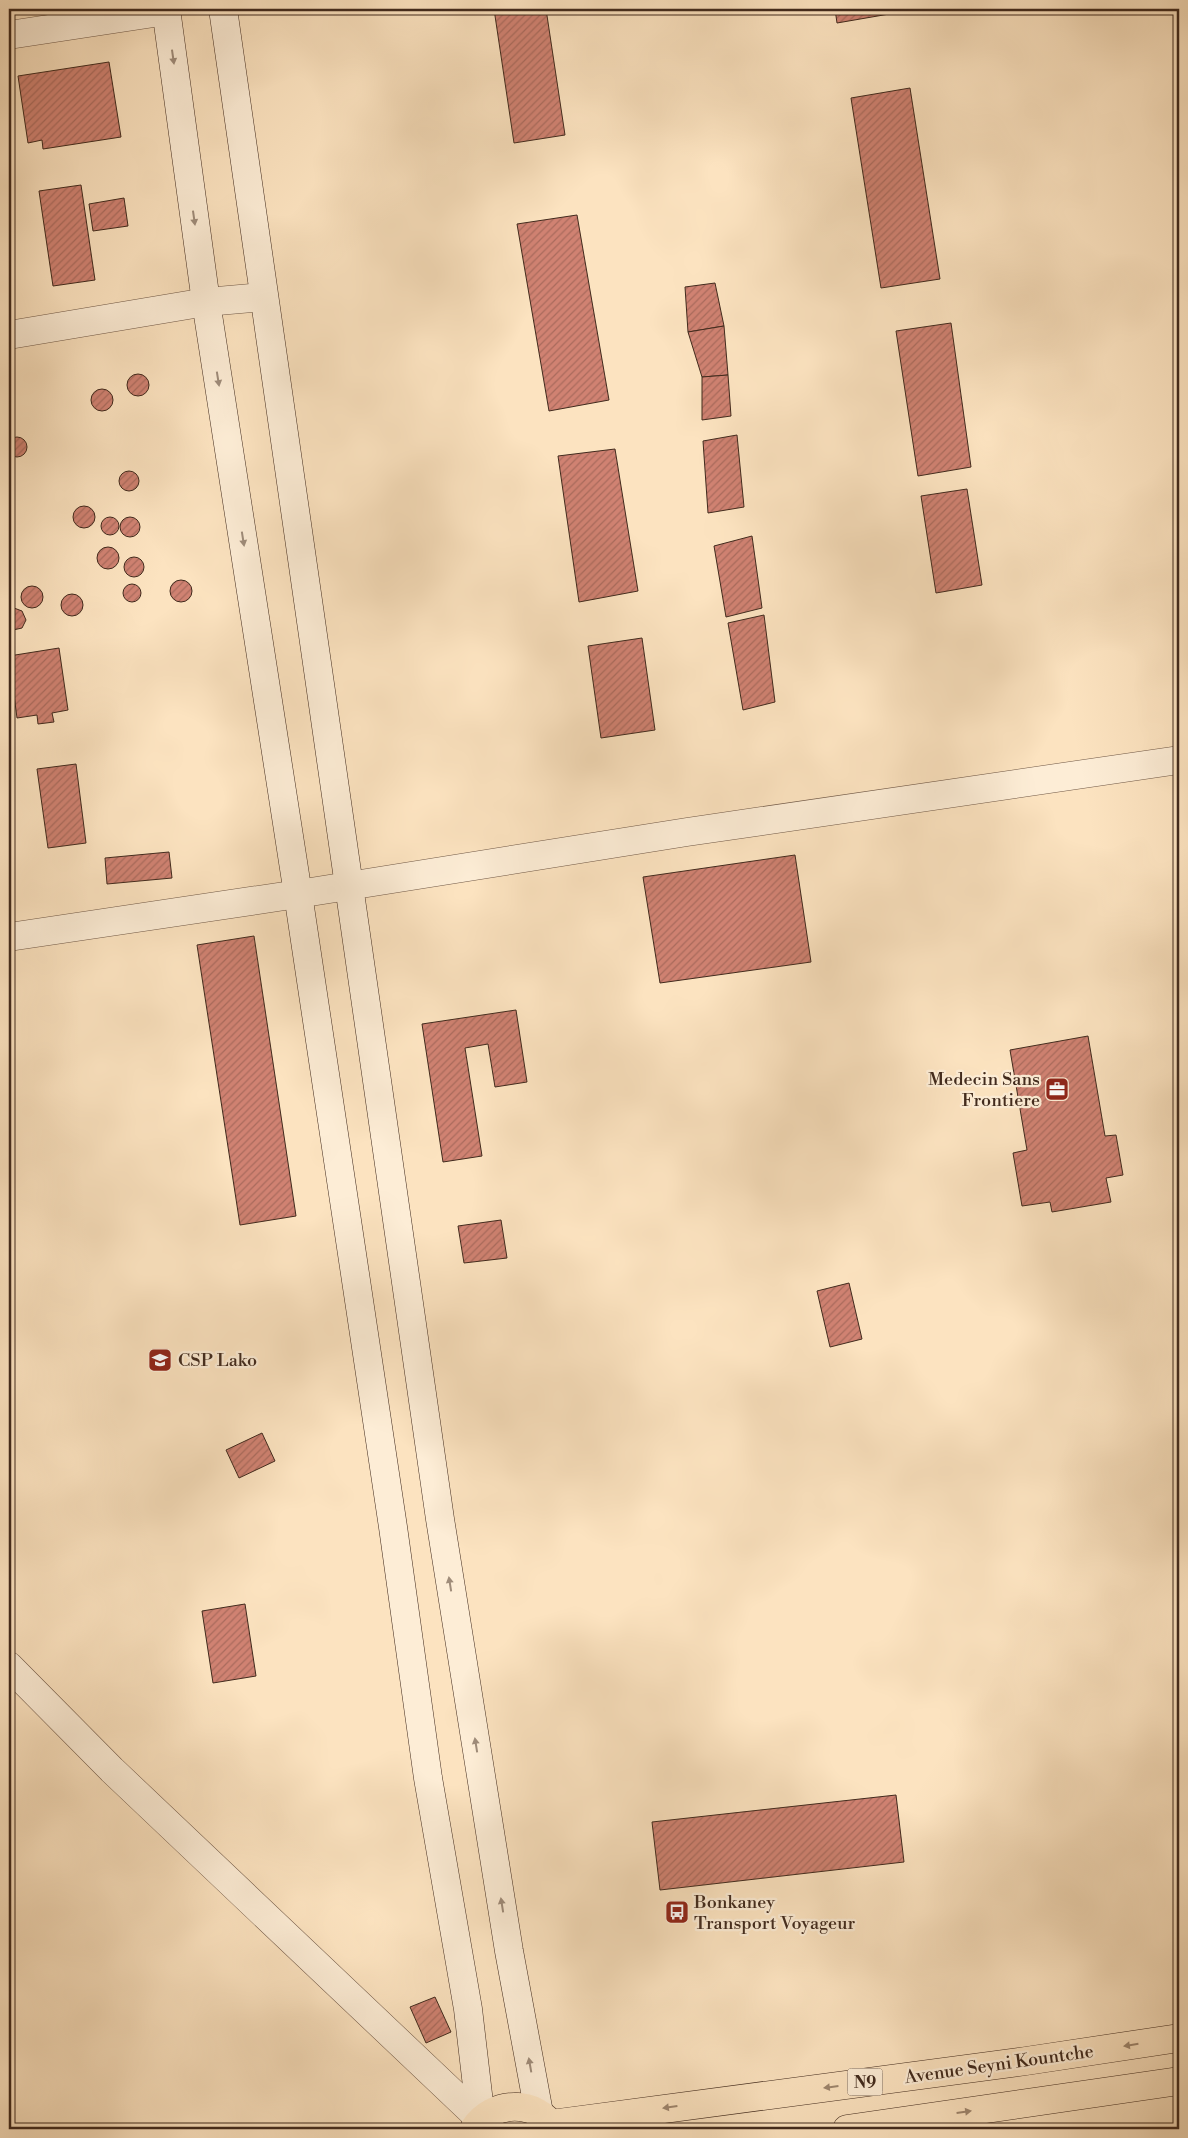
<svg xmlns="http://www.w3.org/2000/svg" width="1188" height="2138" font-family="'Libre Bodoni',serif">
	<style>
		.building { fill: url(#building-hatch); stroke: #412a1d }
		.lines { fill: none; stroke-linecap: round; stroke-linejoin: round }
		.minor-casing { stroke: #705846; stroke-width: 29 }
		.tertiary-casing { stroke: #705846; stroke-width: 29 }
		.secondary-casing { stroke: #412a1d; stroke-width: 29 }
		.trunk-casing { stroke: #412a1d; stroke-width: 29 }
		.minor { stroke: #fdedd6; stroke-width: 28 }
		.tertiary { stroke: #fdedd6; stroke-width: 28 }
		.secondary { stroke: #fdedd6; stroke-width: 28 }
		.trunk { stroke: #fce3c0; stroke-width: 28 }
		.oneway { fill: #9f8c7a }
		.oneway2 { fill: #9e866e }
		.labels { text-anchor: middle; stroke-width: 4.5; stroke-linejoin: round; paint-order: stroke }
		.shield { fill: #fdedd6; stroke: #796454; stroke-width: 1 }
		.shield-label { font-size: 16px; font-weight: bold; fill: #412a1d }
		.poi-label { font-size: 18px; fill: #412a1d; stroke: #fdedd6; text-anchor: start }
		.street-label { font-size: 18px; fill: #412a1d; stroke: #fdedd6 }
	</style>
	<defs>
		<pattern id="building-hatch" width="6" height="6" patternUnits="userSpaceOnUse" patternTransform="scale(1.25)"><rect width="6" height="6" fill="#d08272"/><path d="M-1 1l2-2M0 6l6-6M5 7l2-2" fill="none" stroke="#aa6b5d"/></pattern>
	</defs>
	<rect width="100%" height="100%" fill="#fce3c0"/>
	<filter id="stains"><feTurbulence type="fractalNoise" baseFrequency=".004" numOctaves="4"/><feColorMatrix values="0 0 0 0 .2 0 0 0 0 .09 0 0 0 0 .02 0 0 0 .5 -.17"/></filter>
	<radialGradient id="worn" r=".72"><stop offset=".6" stop-color="#630" stop-opacity="0"/><stop offset="1" stop-color="#630" stop-opacity=".3"/></radialGradient>
	<!-- building -->
	<g class="building">
		<polygon points="494,9 546,9 565,135 514,143"/>
		<polygon points="835,9 894,9 895,13 837,23"/>
		<polygon points="109,62 121,137 43,149 42,140 28,143 18,76"/>
		<polygon points="910,88 940,279 881,288 851,98"/>
		<polygon points="81,185 95,280 53,286 39,191"/>
		<polygon points="124,198 128,226 93,231 89,204"/>
		<polygon points="577,215 609,400 549,411 517,224"/>
		<polygon points="715,283 724,326 688,332 685,287"/>
		<polygon points="951,323 971,467 918,476 896,331"/>
		<polygon points="724,326 728,375 702,377 688,332"/>
		<circle cx="138" cy="385" r="11"/>
		<polygon points="728,375 731,416 702,420 702,377"/>
		<circle cx="102" cy="400" r="11"/>
		<polygon points="737,435 744,507 708,513 703,441"/>
		<circle cx="17" cy="447" r="10"/>
		<polygon points="615,449 638,591 579,602 558,456"/>
		<circle cx="129" cy="481" r="10"/>
		<polygon points="967,489 982,585 936,593 921,496"/>
		<circle cx="84" cy="517" r="11"/>
		<circle cx="130" cy="527" r="10"/>
		<circle cx="110" cy="526" r="9"/>
		<polygon points="752,536 762,608 726,617 714,546"/>
		<circle cx="108" cy="558" r="11"/>
		<circle cx="134" cy="567" r="10"/>
		<circle cx="181" cy="591" r="11"/>
		<circle cx="132" cy="593" r="9"/>
		<circle cx="32" cy="597" r="11"/>
		<circle cx="72" cy="605" r="11"/>
		<polygon points="14,608 22,611 26,620 22,628 13,630 9,629 9,610"/>
		<polygon points="764,615 775,702 743,710 728,623"/>
		<polygon points="642,638 655,730 601,738 588,646"/>
		<polygon points="59,648 68,710 52,713 54,722 38,724 37,715 17,718 9,656"/>
		<polygon points="76,764 86,843 48,848 37,769"/>
		<polygon points="169,852 172,878 107,884 105,858"/>
		<polygon points="795,855 811,962 660,983 643,877"/>
		<polygon points="254,936 296,1216 240,1225 197,945"/>
		<polygon points="516,1010 527,1082 495,1087 488,1044 465,1048 482,1156 443,1162 422,1024"/>
		<polygon points="1088,1036 1105,1136 1116,1135 1123,1175 1106,1178 1111,1202 1052,1212 1050,1202 1022,1206 1013,1153 1027,1150 1010,1050"/>
		<polygon points="501,1220 507,1258 464,1263 458,1226"/>
		<polygon points="849,1283 862,1339 830,1347 817,1291"/>
		<polygon points="262,1433 275,1461 239,1478 226,1450"/>
		<polygon points="245,1604 256,1676 213,1683 202,1611"/>
		<polygon points="896,1795 904,1862 660,1890 652,1822"/>
		<polygon points="435,1997 451,2032 426,2043 410,2007"/>
	</g>
	<g class="lines">
		<!-- minor casing -->
		<g class="minor-casing">
			<g id="minor">
				<polyline points="9,35 167,11"/>
				<polyline points="9,335 206,302 263,297"/>
				<polyline points="9,937 298,894 687,832 1179,760"/>
			</g>
		</g>
		<!-- tertiary casing -->
		<g class="tertiary-casing">
			<polyline id="tertiary" points="9,1666 112,1770 481,2120"/>
		</g>
		<!-- secondary casing -->
		<g class="secondary-casing">
			<g id="secondary">
				<polyline points="166,9 206,302 298,894 393,1527 428,1778 468,2009 481,2120"/>
				<polyline points="223,9 440,1519 509,1951 539,2113"/>
			</g>
		</g>
		<!-- trunk casing -->
		<g class="trunk-casing">
			<g id="trunk">
				<polyline points="551,2124 1026,2061 1179,2038"/>
				<path d="M 474,2129 C 492,2100 537,2099 554,2129"/>
				<polyline points="847,2129 1179,2081"/>
			</g>
		</g>
		<!-- minor -->
		<use href="#minor" class="minor"/>
		<!-- tertiary -->
		<use href="#tertiary" class="tertiary"/>
		<!-- secondary -->
		<use href="#secondary" class="secondary"/>
		<!-- trunk -->
		<use href="#trunk" class="trunk"/>
	</g>
	<!-- one-way arrows -->
	<defs><path id="oneway-solid" d="M-6-.8H1V-3.2L6.5 0L1 3.2V.8H-6Z" transform="scale(1.25)"/></defs>
	<g class="oneway">
		<use href="#oneway-solid" transform="translate(173 57) rotate(82)"/>
		<use href="#oneway-solid" transform="translate(194 218) rotate(82)"/>
		<use href="#oneway-solid" transform="translate(218 379) rotate(81)"/>
		<use href="#oneway-solid" transform="translate(243 539) rotate(81)"/>
		<use href="#oneway-solid" transform="translate(450 1584) rotate(-99)"/>
		<use href="#oneway-solid" transform="translate(476 1745) rotate(-99)"/>
		<use href="#oneway-solid" transform="translate(502 1905) rotate(-99)"/>
		<use href="#oneway-solid" transform="translate(530 2065) rotate(-100)"/>
	</g>
	<g class="oneway2">
		<use href="#oneway-solid" transform="translate(1131 2045) rotate(171)"/>
		<use href="#oneway-solid" transform="translate(831 2087) rotate(173)"/>
		<use href="#oneway-solid" transform="translate(670 2107) rotate(172)"/>
		<use href="#oneway-solid" transform="translate(964 2112) rotate(-8)"/>
	</g>
	<!-- icons -->
	<defs>
		<g id="office-square" transform="scale(1.25)"><rect x="-9" y="-9" width="18" height="18" rx="4" fill="#8f2418" stroke="#fdedd6"/><path d="M-6-3h4V-5.5h4V-3h4V5H-6ZM-1-4.5V-3h2v-1.5ZM-6 0V1H6V0Z" fill="#fff"/></g>
		<g id="school-square" transform="scale(1.25)"><rect x="-9" y="-9" width="18" height="18" rx="4" fill="#8f2418" stroke="#fdedd6"/><path d="M0-5L7-2L0 1L-7-2ZM-4 1L0 2.5L4 1V4Q0 6-4 4Z" fill="#fff"/></g>
		<g id="bus-square" transform="scale(1.25)"><rect x="-9" y="-9" width="18" height="18" rx="4" fill="#8f2418" stroke="#fdedd6"/><path d="M-5-6H5V4H4V6H2V4H-2V6H-4V4H-5ZM-3.5-4V0h7V-4ZM-3.5 1.2v1.5H-2V1.2ZM2 1.2v1.5H3.5V1.2Z" fill="#fff"/></g>
	</defs>
	<g fill-rule="evenodd">
		<use href="#office-square" x="1057" y="1089"/>
		<use href="#school-square" x="160" y="1360"/>
		<use href="#bus-square" x="677" y="1912"/>
	</g>
	<g class="labels">
		<!-- shield labels -->
		<rect class="shield" x="847.5" y="2068.5" width="35" height="27" rx="4"/>
		<g class="shield-label">
			<text x="865" y="2088">N9</text>
		</g>
		<!-- poi labels -->
		<g class="poi-label">
			<text x="1040" y="1085" text-anchor="end">Medecin Sans<tspan x="1040" dy="21">Frontiere</tspan></text>
			<text x="178" y="1366">CSP Lako</text>
			<text x="694" y="1908">Bonkaney<tspan x="694" dy="21">Transport Voyageur</tspan></text>
		</g>
		<!-- street labels -->
		<g class="street-label">
			<text transform="translate(999 2064) rotate(-8)" y="6">Avenue Seyni Kountche</text>
		</g>
	</g>
	<!-- margin -->
	<rect width="1188" height="2138" fill="none" stroke="#fce3c0" stroke-width="30"/>
	<rect x="10" y="10" width="1168" height="2118" fill="none" stroke="#412a1d" stroke-width="2.5"/>
	<rect x="15" y="15" width="1158" height="2108" fill="none" stroke="#412a1d"/>
	<rect width="100%" height="100%" filter="url(#stains)"/>
	<rect width="100%" height="100%" fill="url(#worn)"/>
</svg>
